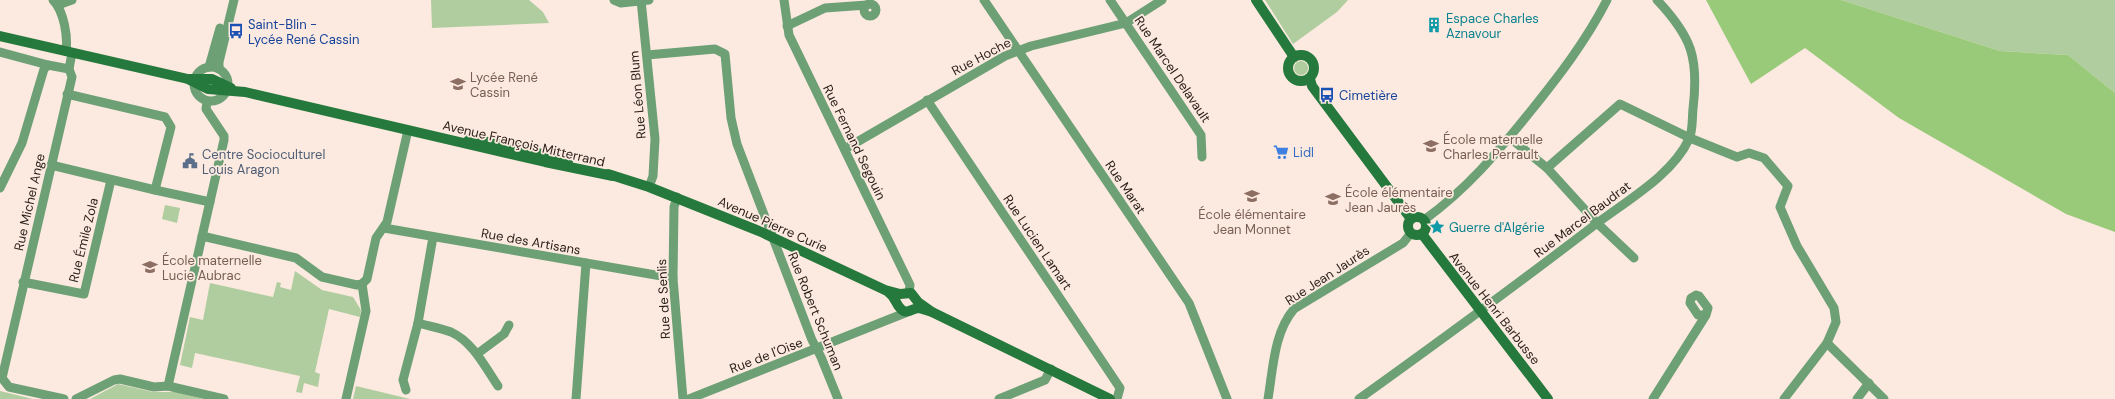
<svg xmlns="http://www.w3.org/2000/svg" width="2115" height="399" font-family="'DM Sans',sans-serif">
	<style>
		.green { fill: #afcd9e }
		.forest { fill: #99ca79 }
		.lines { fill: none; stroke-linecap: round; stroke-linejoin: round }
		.street { stroke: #6ea076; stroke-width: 9 }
		.secondary { stroke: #26793c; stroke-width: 10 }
		.labels { text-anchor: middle; stroke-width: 3.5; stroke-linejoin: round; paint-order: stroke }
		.culture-label { font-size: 13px; fill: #0d838f; stroke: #fceae0; text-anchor: start }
		.transit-label { font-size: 13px; fill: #164399; stroke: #fceae0; text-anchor: start }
		.street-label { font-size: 13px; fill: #281d17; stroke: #fceae0 }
		.education-label { font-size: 13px; fill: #785e54; stroke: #fceae0; text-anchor: start }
		.shop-label { font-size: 13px; fill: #366cbe; stroke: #fceae0; text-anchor: start }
		.service-label { font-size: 13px; fill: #4e5e75; stroke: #fceae0; text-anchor: start }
	</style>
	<rect width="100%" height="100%" fill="#fceae0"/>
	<!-- green -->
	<g class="green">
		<polygon points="431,0 529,0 543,12 549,23 432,28"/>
		<polygon points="1265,0 1348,0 1337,12 1293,44"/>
		<polygon points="1841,0 2115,0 2115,93 2068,55 2000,51"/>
		<circle cx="1301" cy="68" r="7"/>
		<polygon points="165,205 180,208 177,223 162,219"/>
		<polygon points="295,271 322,290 353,297 361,310 360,317 329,309 315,372 320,374 318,387 304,383 302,393 296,392 300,376 195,353 192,368 180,365 190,317 203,320 210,283 273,297 277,282 281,283 280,287 291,290"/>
		<polygon points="118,384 153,392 176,392 203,399 90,399"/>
		<polygon points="356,386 410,399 353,399"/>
		<polygon points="0,391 33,399 0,399"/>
	</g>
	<!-- forest -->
	<polygon class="forest" points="1706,0 1841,0 2000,51 2068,55 2115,93 2115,232 2066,214 1899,118 1805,48 1751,84"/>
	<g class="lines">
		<!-- street -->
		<g class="street">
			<path d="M 53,0 C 64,11 68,37 66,51"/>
			<polyline points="614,0 621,3 649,0"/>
			<polyline points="641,0 655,139 653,176 649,187"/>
			<polyline points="784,0 789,35 910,285 909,293"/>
			<polyline points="984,0 1189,303 1227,399"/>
			<polyline points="1110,0 1201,135 1202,157"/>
			<circle cx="870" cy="10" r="6"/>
			<polyline points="58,5 72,0"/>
			<polyline points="787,26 825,8 867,5"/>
			<polyline points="0,52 48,65"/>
			<polyline points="647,55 715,49 725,54 731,118 737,144 812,340 821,357 838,399"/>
			<circle cx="211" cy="84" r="17"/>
			<polyline points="209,67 220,28"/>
			<polyline points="219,69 219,62 234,0"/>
			<polyline points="67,94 165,117 171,127 155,190 210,202"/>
			<polyline points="927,100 1120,388 1117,399"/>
			<polyline points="1510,138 1547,168 1597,223 1634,258"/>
			<polyline points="845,149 1005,56 1031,46 1126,23 1162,0"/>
			<polyline points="51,165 155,190"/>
			<polyline points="1547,168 1620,104 1690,138 1737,157 1749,153 1764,158 1788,186 1780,207 1797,246 1834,308 1836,322 1827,343 1784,399"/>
			<polyline points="0,188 22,143 44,69 48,65 69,69"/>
			<polyline points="677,197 674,207 673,278 683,399"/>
			<path d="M 1424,220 C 1467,189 1497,153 1530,112 C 1559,76 1586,41 1607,0"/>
			<polyline points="384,228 673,278"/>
			<polyline points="202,236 296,258 322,277 357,285 362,284"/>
			<polyline points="23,282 84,294 111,180"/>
			<polyline points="362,284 367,279 376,238 387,222 408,130"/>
			<path d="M 418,323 C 429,326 441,328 451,332 C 473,342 485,367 498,386"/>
			<polyline points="1827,343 1884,399"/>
			<polyline points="477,354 504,334 509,325"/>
			<polyline points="168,386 224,140 224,136 206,109 207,102"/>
			<polyline points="406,390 403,380 418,323 433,237"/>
			<polyline points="64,399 9,387 2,378 72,77 69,69 72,53"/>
			<polyline points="76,399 114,380 120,379 154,387 168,386 224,399"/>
			<polyline points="346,399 366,311 362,284"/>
			<polyline points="576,399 586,263"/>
			<polyline points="689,399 910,311"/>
			<polyline points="999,399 1045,380 1051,369"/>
			<path d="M 1268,399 C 1273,369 1274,332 1294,309 L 1403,243 L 1411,233"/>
			<path d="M 1359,399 C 1437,343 1515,286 1592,227 C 1624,202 1672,176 1689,139 C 1693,131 1692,118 1693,109 C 1699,58 1692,37 1657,0"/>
			<polyline points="1653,399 1706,315 1708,308 1699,296 1696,295 1691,298 1690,303 1698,315 1706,315"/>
			<polyline points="1857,399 1869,383"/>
		</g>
		<!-- secondary -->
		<g class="secondary">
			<polyline points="1256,0 1294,57"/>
			<polyline points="0,36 188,79 208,89 245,92 545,162 613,176"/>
			<circle cx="1301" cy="68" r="13"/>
			<polyline points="188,79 212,79 231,88"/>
			<polyline points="1310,79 1312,86 1411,219"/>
			<polyline points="469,139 512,146 568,161"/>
			<polyline points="608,174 649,187 759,231 885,290 900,294 911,293 918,302 932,312"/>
			<circle cx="1417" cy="226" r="9"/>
			<polyline points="1422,234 1548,399"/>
			<path d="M 887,291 C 897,298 895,304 901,309 C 907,315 913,308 919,308 C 924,309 928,311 932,312 L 1110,399"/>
		</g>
	</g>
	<!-- icons -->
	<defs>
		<g id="building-bare" transform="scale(1.2)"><path d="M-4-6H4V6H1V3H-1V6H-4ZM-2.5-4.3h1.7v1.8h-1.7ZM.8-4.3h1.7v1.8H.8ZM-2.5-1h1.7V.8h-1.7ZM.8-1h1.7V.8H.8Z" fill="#0f9aa8" stroke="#fceae0" stroke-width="2.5" paint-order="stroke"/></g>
		<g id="bus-bare" transform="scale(1.2)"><path d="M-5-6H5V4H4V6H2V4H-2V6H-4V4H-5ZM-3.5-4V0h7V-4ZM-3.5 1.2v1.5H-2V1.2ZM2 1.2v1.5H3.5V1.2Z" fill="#1a4fb4" stroke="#fceae0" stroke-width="2.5" paint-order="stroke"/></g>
		<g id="school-bare" transform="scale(1.2)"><path d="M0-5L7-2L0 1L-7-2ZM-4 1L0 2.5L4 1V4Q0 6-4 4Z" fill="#8d6e63" stroke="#fceae0" stroke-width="2.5" paint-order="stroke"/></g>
		<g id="supermarket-bare" transform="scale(1.2)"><path d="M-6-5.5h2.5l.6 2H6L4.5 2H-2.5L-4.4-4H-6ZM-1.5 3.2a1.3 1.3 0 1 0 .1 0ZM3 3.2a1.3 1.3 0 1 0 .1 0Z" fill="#3f7fe0" stroke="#fceae0" stroke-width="2.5" paint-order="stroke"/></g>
		<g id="civic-bare" transform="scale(1.2)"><path d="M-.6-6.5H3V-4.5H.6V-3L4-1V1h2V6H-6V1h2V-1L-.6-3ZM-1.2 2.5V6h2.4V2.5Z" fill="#5c6f8a" stroke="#fceae0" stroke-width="2.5" paint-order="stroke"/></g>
		<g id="sight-bare" transform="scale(1.2)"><path d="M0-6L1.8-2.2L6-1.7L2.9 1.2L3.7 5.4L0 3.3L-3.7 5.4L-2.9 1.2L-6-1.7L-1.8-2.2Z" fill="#0f9aa8" stroke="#fceae0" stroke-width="2.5" paint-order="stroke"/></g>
	</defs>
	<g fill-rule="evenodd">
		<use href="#building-bare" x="1434" y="25"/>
		<use href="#bus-bare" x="236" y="31"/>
		<use href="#school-bare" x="458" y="84"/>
		<use href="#bus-bare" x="1327" y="95"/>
		<use href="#school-bare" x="1431" y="146"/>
		<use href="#supermarket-bare" x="1281" y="152"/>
		<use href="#civic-bare" x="190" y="161"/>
		<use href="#school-bare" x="1252" y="196"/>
		<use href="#school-bare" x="1333" y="199"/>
		<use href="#sight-bare" x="1437" y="227"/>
		<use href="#school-bare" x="150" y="267"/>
	</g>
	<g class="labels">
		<!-- culture labels -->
		<g class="culture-label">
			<text x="1446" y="23">Espace Charles<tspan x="1446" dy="15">Aznavour</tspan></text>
			<text x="1449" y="232">Guerre d'Algérie</text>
		</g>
		<!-- transit labels -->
		<g class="transit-label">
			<text x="248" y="29">Saint-Blin -<tspan x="248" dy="15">Lycée René Cassin</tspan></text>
			<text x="1339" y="100">Cimetière</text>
		</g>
		<!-- street labels -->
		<g class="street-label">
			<text transform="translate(981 56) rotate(-28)" y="5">Rue Hoche</text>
			<text transform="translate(1173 69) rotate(56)" y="5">Rue Marcel Delavault</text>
			<text transform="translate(637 95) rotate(-95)" y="5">Rue Léon Blum</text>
			<text transform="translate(855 142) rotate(64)" y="5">Rue Fernand Segouin</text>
			<text transform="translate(524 143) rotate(13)" y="5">Avenue François Mitterrand</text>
			<text transform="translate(1126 187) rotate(56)" y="5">Rue Marat</text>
			<text transform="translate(29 202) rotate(-77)" y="5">Rue Michel Ange</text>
			<text transform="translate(1582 219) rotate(-37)" y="5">Rue Marcel Baudrat</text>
			<text transform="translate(773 224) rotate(24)" y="5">Avenue Pierre Curie</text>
			<text transform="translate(83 240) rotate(-76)" y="5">Rue Émile Zola</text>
			<text transform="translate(531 241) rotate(10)" y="5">Rue des Artisans</text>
			<text transform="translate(1038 242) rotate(56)" y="5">Rue Lucien Lamart</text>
			<text transform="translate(1327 275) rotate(-33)" y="5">Rue Jean Jaurès</text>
			<text transform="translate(663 299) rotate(-93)" y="5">Rue de Senlis</text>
			<text transform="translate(1495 308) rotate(52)" y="5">Avenue Henri Barbusse</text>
			<text transform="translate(816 311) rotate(68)" y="5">Rue Robert Schuman</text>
			<text transform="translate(766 355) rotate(-21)" y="5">Rue de l'Oise</text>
		</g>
		<!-- education labels -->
		<g class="education-label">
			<text x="470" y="82">Lycée René<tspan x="470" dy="15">Cassin</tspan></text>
			<text x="1443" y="144">École maternelle<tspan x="1443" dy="15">Charles Perrault</tspan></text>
			<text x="1345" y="197">École élémentaire<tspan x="1345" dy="15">Jean Jaurès</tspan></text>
			<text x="1252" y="219" text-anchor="middle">École élémentaire<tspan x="1252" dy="15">Jean Monnet</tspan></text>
			<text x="162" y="265">École maternelle<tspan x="162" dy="15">Lucie Aubrac</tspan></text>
		</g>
		<!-- shop labels -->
		<g class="shop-label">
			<text x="1293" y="157">Lidl</text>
		</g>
		<!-- service labels -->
		<g class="service-label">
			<text x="202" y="159">Centre Socioculturel<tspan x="202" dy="15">Louis Aragon</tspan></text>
		</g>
	</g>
</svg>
